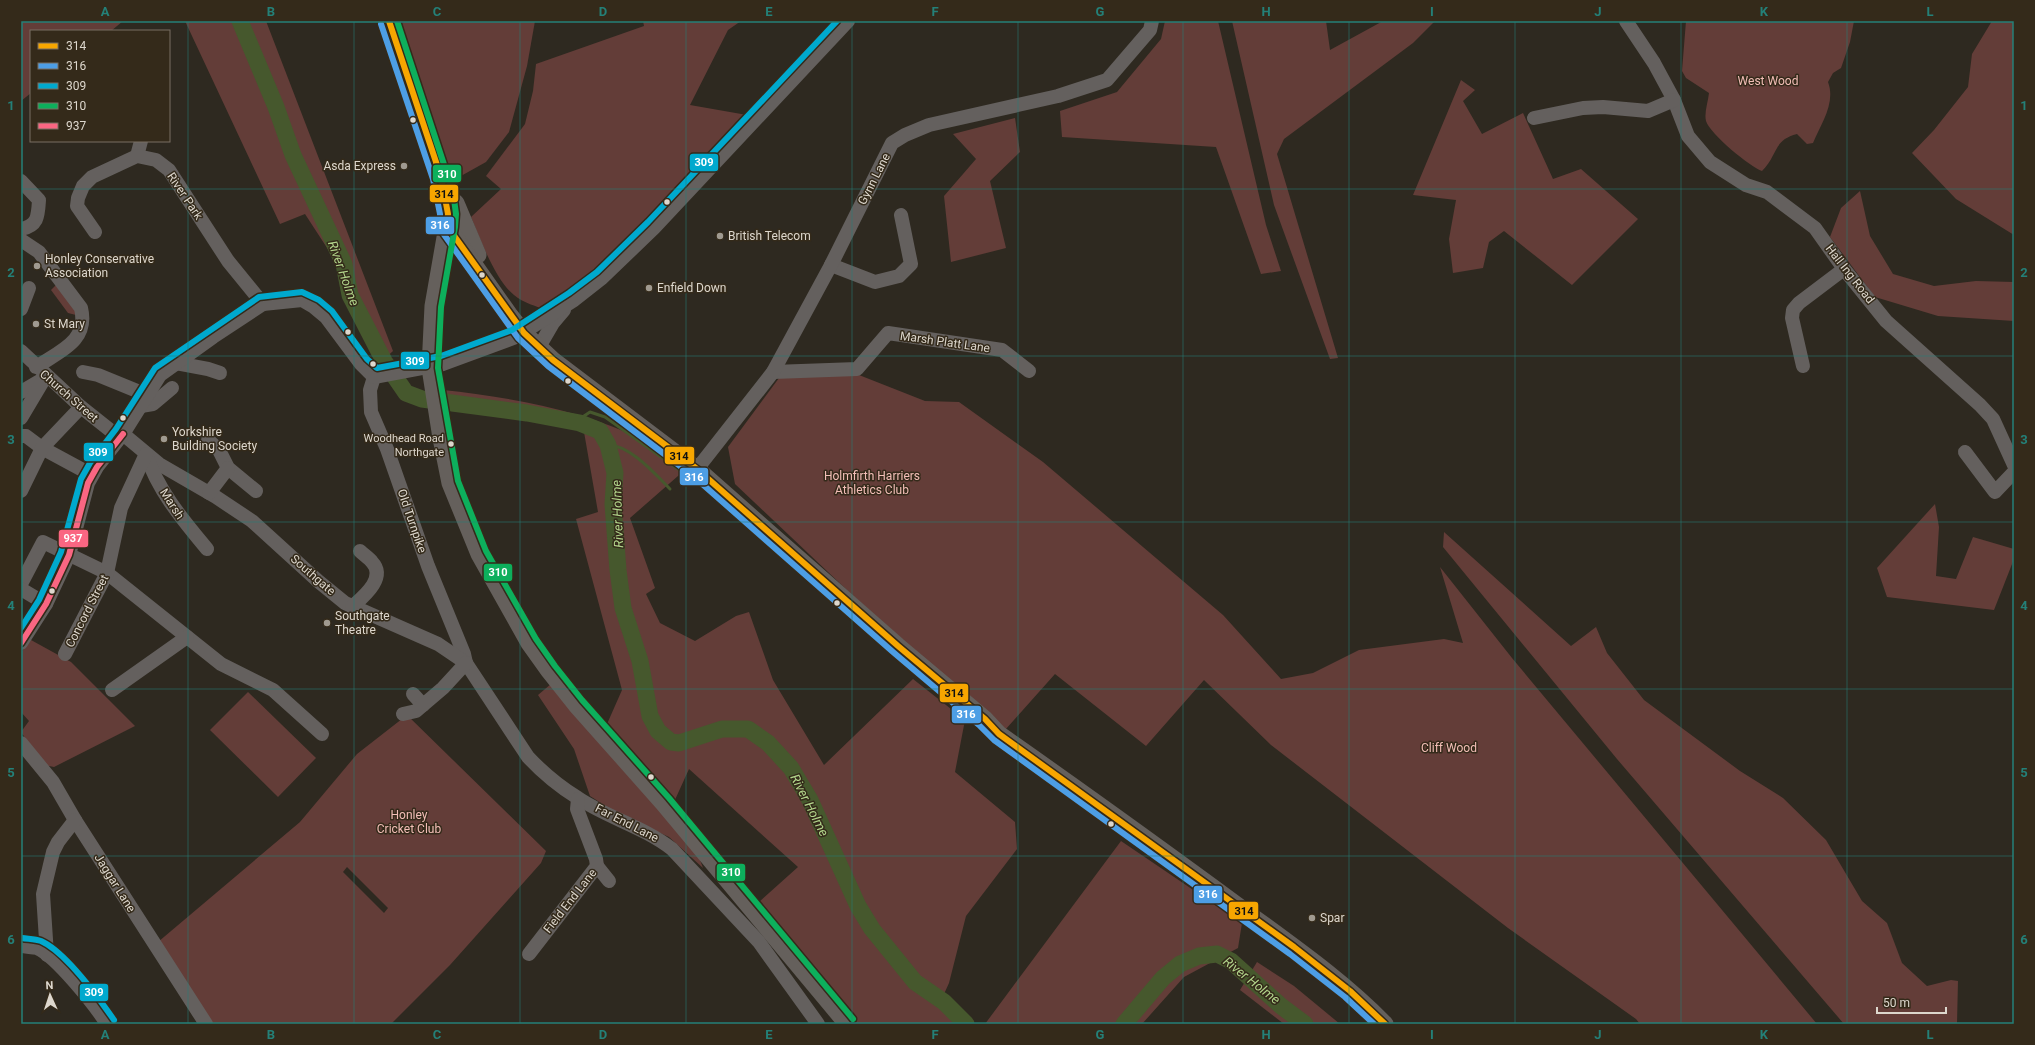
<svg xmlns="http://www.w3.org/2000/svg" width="2035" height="1045" font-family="Roboto,sans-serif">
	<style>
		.green { fill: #633d38; fill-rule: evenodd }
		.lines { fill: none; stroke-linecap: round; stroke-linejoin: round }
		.stream { stroke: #46582d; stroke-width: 3 }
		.river { stroke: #46582d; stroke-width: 17 }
		.minor { stroke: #64605e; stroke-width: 14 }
		.major { stroke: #65605c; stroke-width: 17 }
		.bus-1-casing { stroke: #342a1a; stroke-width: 9 }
		.bus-2-casing { stroke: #342a1a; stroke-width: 9 }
		.bus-3-casing { stroke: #342a1a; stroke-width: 9 }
		.bus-4-casing { stroke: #342a1a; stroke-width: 9 }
		.bus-5-casing { stroke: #342a1a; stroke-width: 9 }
		.bus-1 { stroke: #f7a600; stroke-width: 6 }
		.bus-2 { stroke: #4d9ee5; stroke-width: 6 }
		.bus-3 { stroke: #00a9ce; stroke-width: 6 }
		.bus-4 { stroke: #0daf5c; stroke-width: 6 }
		.bus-5 { stroke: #fa6682; stroke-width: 6 }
		.grid { fill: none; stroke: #248078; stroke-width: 1; stroke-opacity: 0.55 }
		.bus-dot { fill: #ddd7cd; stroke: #342a1a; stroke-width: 1.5 }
		.poi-dot { fill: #a09a90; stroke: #342a1a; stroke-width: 1.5 }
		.labels { text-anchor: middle; stroke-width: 3; stroke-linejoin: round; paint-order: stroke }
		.bus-label { font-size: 11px; fill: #ddd7cd; stroke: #342a1a; text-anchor: end }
		.park-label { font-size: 12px; fill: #f3beb7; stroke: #342a1a }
		.poi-label { font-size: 12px; fill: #ddd7cd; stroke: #342a1a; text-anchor: start }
		.street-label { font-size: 12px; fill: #ddd7cd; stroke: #342a1a }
		.water-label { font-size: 13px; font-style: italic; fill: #b2d58b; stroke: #342a1a }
		.line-badge { stroke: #342a1a; stroke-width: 1.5 }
		.badge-label { font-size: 11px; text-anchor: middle; font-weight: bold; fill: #fff }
		.pale-badge-label { font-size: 11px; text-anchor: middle; font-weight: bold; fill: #111 }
		.neatline { fill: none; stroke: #248078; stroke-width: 1.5 }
		.grid-label { font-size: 13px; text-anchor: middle; font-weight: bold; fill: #248078 }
	</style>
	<rect width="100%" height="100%" fill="#2e2920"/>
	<!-- green -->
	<g class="green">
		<polygon points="21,21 123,21 111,31 31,31 31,93 21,101"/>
		<polygon points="185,21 266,21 393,351 378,365 354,317 333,257 305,214 280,224"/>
		<polygon points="409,21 535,21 527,66 509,132 486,162 452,181 400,23"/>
		<path d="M 643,21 L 741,21 L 728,30 L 690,105 L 747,115 L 717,149 L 601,267 L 547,311 C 537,306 523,303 514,295 C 496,281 480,239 471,217 L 501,189 L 486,176 L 525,124 L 533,91 L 536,64 L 644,26 Z"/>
		<polygon points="1165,21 1218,21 1266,225 1281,271 1261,274 1216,147 1062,137 1060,111 1117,92 1161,39"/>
		<polygon points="1232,21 1326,21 1330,50 1383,21 1435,21 1413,43 1284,139 1277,154 1338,358 1330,359 1274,205"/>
		<path d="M 1686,21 L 1854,21 L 1850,42 L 1841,68 L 1833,73 L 1828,82 C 1836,103 1821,124 1813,143 L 1807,144 L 1797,134 C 1773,140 1778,155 1762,171 C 1750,167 1710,134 1706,121 C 1704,113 1708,102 1709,93 L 1686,78 L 1682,71 Z"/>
		<polygon points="1992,21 2014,21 2014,235 1956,199 1912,153 1934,130 1968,87 1972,54"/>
		<polygon points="1461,80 1475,90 1463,101 1482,134 1523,113 1553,179 1581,169 1638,219 1572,285 1504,231 1489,242 1483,268 1453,273 1449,239 1456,200 1413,195"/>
		<polygon points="1015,118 1020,152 990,181 1006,248 951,262 944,196 976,159 953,134"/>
		<polygon points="1860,191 1870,236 1893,274 1934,286 1976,281 2014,282 2014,321 1938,316 1875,297 1830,237 1841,208"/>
		<polygon points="57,284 80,316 68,313 51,290"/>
		<polygon points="859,375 925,401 959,402 1043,462 1223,615 1281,679 1313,673 1359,650 1444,639 1463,643 1440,567 1512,658 1817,1024 1640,1024 1636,1019 1508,928 1271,745 1204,680 1146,746 1055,674 1005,730 848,591 735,484 728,447 779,378"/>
		<path d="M 443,390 C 507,397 584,410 643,440 C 658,447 673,460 688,470 L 678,476 L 630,518 L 655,588 L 646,594 L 660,623 L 695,641 L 736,616 L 749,612 L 773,680 L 824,765 L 913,679 L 965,720 L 955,772 L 1015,822 L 1017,849 L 966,916 L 949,983 L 944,994 L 974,1024 L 857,1024 L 759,902 L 798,867 L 689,769 L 674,802 L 607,724 L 622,690 L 576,519 L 598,512 L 584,432 L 555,423 L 443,409 Z"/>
		<polygon points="1935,504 1939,527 1936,576 1956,579 1973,537 2014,549 2014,559 1994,610 1887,597 1877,568"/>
		<polygon points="1444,532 1571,646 1596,627 1607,653 1644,700 1740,771 1783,798 1826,840 1862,901 1887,923 1902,963 1927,986 1951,980 1958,981 1957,1024 1844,1024 1617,759 1443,547"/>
		<polygon points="31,640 71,662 135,726 54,767 44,765 21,732 29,721 21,712 21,652"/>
		<polygon points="551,684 697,852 703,868 669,837 618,814 590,796 574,749 538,695"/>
		<polygon points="248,692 316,758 278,797 210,730"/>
		<path d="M 407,715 L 546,851 L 541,863 L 450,965 L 391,1024 L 212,1024 L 158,942 L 300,822 L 357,754 ZM 347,867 L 388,908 L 384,913 L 343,872 Z"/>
		<polygon points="1121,841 1242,923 1238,948 1184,977 1142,1024 985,1024"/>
		<polygon points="1257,962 1294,986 1340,1024 1284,1024 1240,990"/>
	</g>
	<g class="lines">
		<!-- stream -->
		<g class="stream">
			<polyline points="580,423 581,418 590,412 605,417 685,474"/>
			<path d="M 608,445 C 630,445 655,474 670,489"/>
		</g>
		<!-- river -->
		<g class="river">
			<polyline points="240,21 276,107 293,155 344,264 350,295 384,361 406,393 422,399 527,413 580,423 600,431 608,445 615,473 613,504 618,570 623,608 640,661 650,716 658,731 671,742 679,743 722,729 748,729 768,743 791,768 810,800 858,906 872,929 915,982 944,1002 966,1024"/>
			<polyline points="1124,1024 1163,978 1180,964 1199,956 1217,954 1231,961 1281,1006 1305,1024"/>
		</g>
		<!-- minor -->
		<g class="minor">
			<polyline points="1626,21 1654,63 1674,100 1688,136 1710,162 1746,185 1767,192 1815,228 1844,269 1886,321 1980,405 1993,419 2014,465"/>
			<polyline points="1534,118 1583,108 1603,107 1648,111 1674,100"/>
			<polyline points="137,156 141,141"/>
			<path d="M 21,181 L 39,200 C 38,216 38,226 21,229"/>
			<polyline points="95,232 77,206 78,198 83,186 92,177 137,156 156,160 169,170 228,261 263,304"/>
			<path d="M 21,240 L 39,252 L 81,308 C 89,341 60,351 36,367"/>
			<polyline points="831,265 875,282 899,276 911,264 901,215"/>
			<polyline points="21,309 29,288"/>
			<polyline points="539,347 553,323 564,310"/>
			<polyline points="21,351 81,407 120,438"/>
			<polyline points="176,363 208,369 220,373"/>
			<polyline points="1803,366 1792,318 1793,310 1799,303 1844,269"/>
			<polyline points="83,372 98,375 147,395"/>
			<polyline points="773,372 857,369 888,333 1002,350 1029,371"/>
			<polyline points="374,377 370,390 371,412 387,449 428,566 464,654 466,663"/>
			<polyline points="21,392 43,379"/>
			<polyline points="141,406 153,404 172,388"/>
			<polyline points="21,418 46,376"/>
			<path d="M 123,434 L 159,464 L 216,497 L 252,521 L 318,581 L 345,603 L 438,644 L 466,663 L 528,757 C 543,773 560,787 578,798 C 608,818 644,827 672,849 L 759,942 L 818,1024"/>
			<polyline points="21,436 26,436 42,448 92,475"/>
			<polyline points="208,440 219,450 228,468 256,491"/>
			<polyline points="1965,452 1995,492 2014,472"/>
			<path d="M 146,454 C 158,491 183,520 207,549"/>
			<polyline points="697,469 773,372 831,265 892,143 905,135 929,125 1058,96 1107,80 1150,30 1152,21"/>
			<polyline points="21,491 42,448 81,407"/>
			<polyline points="209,493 228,468"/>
			<polyline points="21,584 43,542 107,573 221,664 273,690 322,734"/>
			<polyline points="21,589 46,604"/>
			<path d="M 352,607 C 363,597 387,578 372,562 C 369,558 364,555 360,551"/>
			<polyline points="21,643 46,604 69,555 88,483 97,467 123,434 160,375 213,337 263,304 302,300 314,307 326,317 361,364 374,377 443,364 516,337 574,300 602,278 654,228 848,21"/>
			<polyline points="65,654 107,573 121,508 146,454"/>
			<polyline points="112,690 187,637"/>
			<polyline points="413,694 423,705"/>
			<polyline points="403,714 416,711 443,688 466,663"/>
			<polyline points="21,743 53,782 75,820 206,1024"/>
			<polyline points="597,866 609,881"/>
			<path d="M 21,946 C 26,947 32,947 37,948 C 56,956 95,1005 107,1024"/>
			<polyline points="529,954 597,866 596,859 577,809 578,799"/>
			<polyline points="47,955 43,894 53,852 58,842 75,820"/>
		</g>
		<!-- major -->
		<g class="major">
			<polyline points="389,21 445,193 448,214 447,226 433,306 430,368 441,438 450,483 479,554 529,643 549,671 576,705 663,803 847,1024"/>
			<polyline points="446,194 456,203 478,255"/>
			<path d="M 447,226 L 509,314 L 524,333 L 553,360 L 697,469 L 898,646 L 985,719 L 999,734 C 1079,790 1158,847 1237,905 C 1288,943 1340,978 1385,1024"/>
		</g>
		<!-- bus-1 casing -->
		<g class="bus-1-casing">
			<polyline id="bus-1" points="389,21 441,177 448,214 447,226 524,333 553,360 697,469 898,646 985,719 999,734 1294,947 1350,991 1385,1024"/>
		</g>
		<!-- bus-2 casing -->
		<g class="bus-2-casing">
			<polyline id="bus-2" points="381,24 433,179 440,214 440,229 518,338 548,366 692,475 893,652 979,725 994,740 1290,954 1345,997 1374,1024"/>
		</g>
		<!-- bus-3 casing -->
		<g class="bus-3-casing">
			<g id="bus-3">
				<polyline points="21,628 39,600 61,552 81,479 90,463 116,429 155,368 259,297 302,292 319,300 332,311 367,359 377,368 441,356 512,330 569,293 597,272 648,222 837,21"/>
				<path d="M 22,938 C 28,939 35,939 41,941 C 66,952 98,997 114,1020"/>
			</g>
		</g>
		<!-- bus-4 casing -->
		<g class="bus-4-casing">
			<polyline id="bus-4" points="397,21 453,192 456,214 455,227 441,307 438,368 458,481 486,551 536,639 555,666 582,700 669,798 853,1019"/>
		</g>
		<!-- bus-5 casing -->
		<g class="bus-5-casing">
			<polyline id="bus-5" points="21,643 46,604 69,555 88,483 97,467 123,434"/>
		</g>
		<!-- bus-1 -->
		<use href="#bus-1" class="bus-1"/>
		<!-- bus-2 -->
		<use href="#bus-2" class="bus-2"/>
		<!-- bus-3 -->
		<use href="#bus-3" class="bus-3"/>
		<!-- bus-4 -->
		<use href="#bus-4" class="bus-4"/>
		<!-- bus-5 -->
		<use href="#bus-5" class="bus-5"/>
	</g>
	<!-- grid -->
	<path class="grid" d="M 188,21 L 188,1024M 354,21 L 354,1024M 520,21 L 520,1024M 686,21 L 686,1024M 852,21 L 852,1024M 1018,21 L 1018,1024M 1183,21 L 1183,1024M 1349,21 L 1349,1024M 1515,21 L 1515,1024M 1681,21 L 1681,1024M 1847,21 L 1847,1024M 21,189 L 2014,189M 21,356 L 2014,356M 21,522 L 2014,522M 21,689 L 2014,689M 21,856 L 2014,856"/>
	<!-- markers -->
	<g class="bus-dot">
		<circle cx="413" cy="120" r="3.5"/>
		<circle cx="667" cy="202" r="3.5"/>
		<circle cx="482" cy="275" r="3.5"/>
		<circle cx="348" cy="332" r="3.5"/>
		<circle cx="373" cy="364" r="3.5"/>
		<circle cx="568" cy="381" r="3.5"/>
		<circle cx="123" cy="418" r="3.5"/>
		<circle cx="451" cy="444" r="3.5"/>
		<circle cx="52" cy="591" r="3.5"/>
		<circle cx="837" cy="603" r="3.5"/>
		<circle cx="651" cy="777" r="3.5"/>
		<circle cx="1111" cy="824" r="3.5"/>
	</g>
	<g class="poi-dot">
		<circle cx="404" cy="166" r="4"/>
		<circle cx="720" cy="236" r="4"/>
		<circle cx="37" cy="266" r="4"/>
		<circle cx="649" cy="288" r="4"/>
		<circle cx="36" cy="324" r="4"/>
		<circle cx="164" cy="439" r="4"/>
		<circle cx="327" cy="623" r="4"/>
		<circle cx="1312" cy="918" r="4"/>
	</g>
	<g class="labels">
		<!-- bus labels -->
		<g class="bus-label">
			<text x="444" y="442">Woodhead Road<tspan x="444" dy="14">Northgate</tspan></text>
		</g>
		<!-- park labels -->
		<g class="park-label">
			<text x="1768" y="85">West Wood</text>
			<text x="872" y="480">Holmfirth Harriers<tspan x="872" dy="14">Athletics Club</tspan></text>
			<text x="1449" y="752">Cliff Wood</text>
			<text x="409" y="819">Honley<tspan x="409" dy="14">Cricket Club</tspan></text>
		</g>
		<!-- poi labels -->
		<g class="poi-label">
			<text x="396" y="170" text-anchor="end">Asda Express</text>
			<text x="728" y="240">British Telecom</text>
			<text x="45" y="263">Honley Conservative<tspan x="45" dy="14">Association</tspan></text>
			<text x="657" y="292">Enfield Down</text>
			<text x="44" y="328">St Mary</text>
			<text x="172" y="436">Yorkshire<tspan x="172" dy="14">Building Society</tspan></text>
			<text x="335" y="620">Southgate<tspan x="335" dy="14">Theatre</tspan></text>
			<text x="1320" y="922">Spar</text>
		</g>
		<!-- street labels -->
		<g class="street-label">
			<text transform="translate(874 179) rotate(-63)" y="4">Gynn Lane</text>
			<text transform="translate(185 196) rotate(56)" y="4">River Park</text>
			<text transform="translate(1850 274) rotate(52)" y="4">Hall Ing Road</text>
			<text transform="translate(945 342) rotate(8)" y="4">Marsh Platt Lane</text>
			<text transform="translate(69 396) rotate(41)" y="4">Church Street</text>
			<text transform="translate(172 504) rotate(57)" y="4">Marsh</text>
			<text transform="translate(412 521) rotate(71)" y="4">Old Turnpike</text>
			<text transform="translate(313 575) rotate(41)" y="4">Southgate</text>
			<text transform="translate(87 611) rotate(-63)" y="4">Concord Street</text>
			<text transform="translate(627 823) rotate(27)" y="4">Far End Lane</text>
			<text transform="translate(115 883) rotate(58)" y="4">Jaggar Lane</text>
			<text transform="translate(570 901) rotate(-52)" y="4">Field End Lane</text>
		</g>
		<!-- water labels -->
		<g class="water-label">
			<text transform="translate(344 273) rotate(70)" y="5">River Holme</text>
			<text transform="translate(617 514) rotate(-92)" y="5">River Holme</text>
			<text transform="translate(810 805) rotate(63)" y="5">River Holme</text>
			<text transform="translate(1252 980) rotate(38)" y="5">River Holme</text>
		</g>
	</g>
	<g class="line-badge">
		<rect x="689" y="153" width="30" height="19" rx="4" fill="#00a9ce"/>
		<rect x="432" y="164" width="30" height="19" rx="4" fill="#0daf5c"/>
		<rect x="429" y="184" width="30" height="19" rx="4" fill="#f7a600"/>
		<rect x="425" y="216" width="30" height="19" rx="4" fill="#4d9ee5"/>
		<rect x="400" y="351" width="30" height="19" rx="4" fill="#00a9ce"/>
		<rect x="83" y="442" width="31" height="20" rx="4" fill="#00a9ce"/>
		<rect x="664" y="446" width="31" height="19" rx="4" fill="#f7a600"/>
		<rect x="679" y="467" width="30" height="19" rx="4" fill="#4d9ee5"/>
		<rect x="58" y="529" width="31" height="19" rx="4" fill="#fa6682"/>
		<rect x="483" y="563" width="30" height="19" rx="4" fill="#0daf5c"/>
		<rect x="939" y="683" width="30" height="20" rx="4" fill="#f7a600"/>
		<rect x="951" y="705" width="31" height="19" rx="4" fill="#4d9ee5"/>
		<rect x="716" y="863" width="30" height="19" rx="4" fill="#0daf5c"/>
		<rect x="1193" y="885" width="30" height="19" rx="4" fill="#4d9ee5"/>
		<rect x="1228" y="901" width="31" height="19" rx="4" fill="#f7a600"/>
		<rect x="79" y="983" width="30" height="19" rx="4" fill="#00a9ce"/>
	</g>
	<g class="badge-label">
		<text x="704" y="166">309</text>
		<text x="447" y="178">310</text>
		<text x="440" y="229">316</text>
		<text x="415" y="365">309</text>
		<text x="98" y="456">309</text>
		<text x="694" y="481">316</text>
		<text x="73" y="542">937</text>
		<text x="498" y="576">310</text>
		<text x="966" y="718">316</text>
		<text x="731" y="876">310</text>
		<text x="1208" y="898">316</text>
		<text x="94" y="996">309</text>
	</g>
	<g class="pale-badge-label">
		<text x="444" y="198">314</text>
		<text x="679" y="460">314</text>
		<text x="954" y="697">314</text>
		<text x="1244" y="915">314</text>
	</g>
	<!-- border -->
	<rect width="2035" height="1045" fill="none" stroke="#342a1a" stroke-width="44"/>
	<!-- legend -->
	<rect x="30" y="30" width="140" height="112" fill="#342a1a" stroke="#786f62"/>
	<rect x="38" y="43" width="20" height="6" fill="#f7a600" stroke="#786f62"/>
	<text x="66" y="50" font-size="12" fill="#ddd7cd">314</text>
	<rect x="38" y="63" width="20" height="6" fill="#4d9ee5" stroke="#786f62"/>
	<text x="66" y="70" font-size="12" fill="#ddd7cd">316</text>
	<rect x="38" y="83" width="20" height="6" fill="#00a9ce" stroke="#786f62"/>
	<text x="66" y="90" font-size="12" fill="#ddd7cd">309</text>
	<rect x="38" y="103" width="20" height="6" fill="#0daf5c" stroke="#786f62"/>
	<text x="66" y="110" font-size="12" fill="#ddd7cd">310</text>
	<rect x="38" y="123" width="20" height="6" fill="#fa6682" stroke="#786f62"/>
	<text x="66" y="130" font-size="12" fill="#ddd7cd">937</text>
	<!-- north arrow -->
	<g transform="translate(50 995) rotate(357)" stroke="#342a1a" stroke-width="3" paint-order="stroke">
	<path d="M0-3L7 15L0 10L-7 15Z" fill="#ddd7cd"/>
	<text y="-6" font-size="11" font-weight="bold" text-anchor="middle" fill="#ddd7cd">N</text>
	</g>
	<!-- scale -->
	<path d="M1877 1007v6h69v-6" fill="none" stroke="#ddd7cd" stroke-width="2"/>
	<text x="1883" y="1007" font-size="12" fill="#ddd7cd" stroke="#342a1a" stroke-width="3" paint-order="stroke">50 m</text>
	<rect x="22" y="22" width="1991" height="1001" class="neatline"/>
	<g class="grid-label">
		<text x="105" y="16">A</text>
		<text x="271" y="16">B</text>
		<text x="437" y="16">C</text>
		<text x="603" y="16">D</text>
		<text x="769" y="16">E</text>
		<text x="935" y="16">F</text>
		<text x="1100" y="16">G</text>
		<text x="1266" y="16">H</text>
		<text x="1432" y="16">I</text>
		<text x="1598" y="16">J</text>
		<text x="1764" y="16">K</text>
		<text x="1930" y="16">L</text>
		<text x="11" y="110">1</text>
		<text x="2024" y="110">1</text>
		<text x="11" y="277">2</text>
		<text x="2024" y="277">2</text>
		<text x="11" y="444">3</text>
		<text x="2024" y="444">3</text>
		<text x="11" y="610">4</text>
		<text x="2024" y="610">4</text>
		<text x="11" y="777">5</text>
		<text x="2024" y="777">5</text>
		<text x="11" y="944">6</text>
		<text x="2024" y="944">6</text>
		<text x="105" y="1039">A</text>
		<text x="271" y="1039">B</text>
		<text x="437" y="1039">C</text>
		<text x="603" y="1039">D</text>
		<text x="769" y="1039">E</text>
		<text x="935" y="1039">F</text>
		<text x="1100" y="1039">G</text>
		<text x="1266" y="1039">H</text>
		<text x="1432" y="1039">I</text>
		<text x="1598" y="1039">J</text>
		<text x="1764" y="1039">K</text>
		<text x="1930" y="1039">L</text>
	</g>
</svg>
